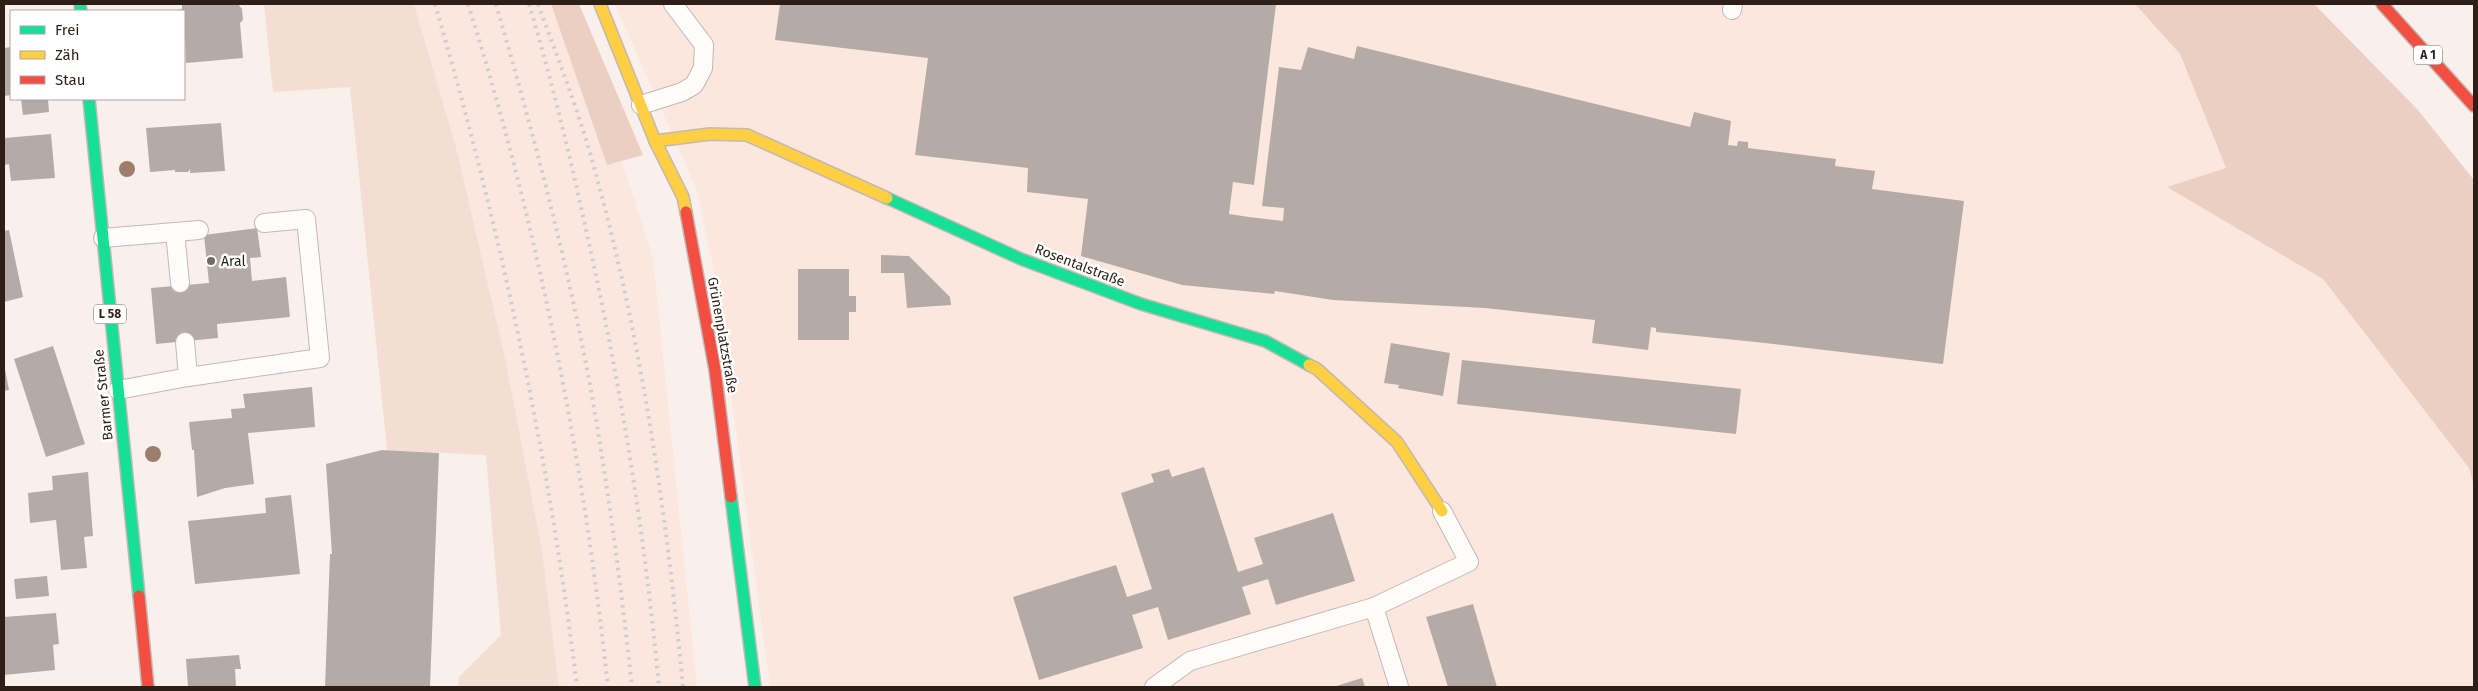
<svg xmlns="http://www.w3.org/2000/svg" width="2478" height="691" font-family="'Fira Sans',sans-serif">
	<style>
		.built { fill: #fbe7de }
		.green { fill: #f4ddd3 }
		.forest { fill: #eacfc2 }
		.building { fill: #b5aba6 }
		.lines { fill: none; stroke-linecap: round; stroke-linejoin: round }
		.lane-casing { stroke: #c3b8b3; stroke-width: 20 }
		.fast-casing { stroke: #c3b8b3; stroke-width: 14 }
		.slow-casing { stroke: #c3b8b3; stroke-width: 14 }
		.jam-casing { stroke: #c3b8b3; stroke-width: 14 }
		.lane { stroke: #fefdfc; stroke-width: 18 }
		.fast { stroke: #16e098; stroke-width: 11 }
		.slow { stroke: #ffcf43; stroke-width: 11 }
		.jam { stroke: #f24e42; stroke-width: 11 }
		.rail { stroke: #cfcccc; stroke-width: 4; stroke-dasharray: 2.5 5; stroke-linecap: butt }
		.tree { fill: #9d7d6b }
		.poi-dot { fill: #746862; stroke: #fff; stroke-width: 2 }
		.labels { text-anchor: middle; stroke-width: 5; stroke-linejoin: round; paint-order: stroke }
		.shield { fill: #fff; stroke: #6c625d; stroke-width: 1 }
		.shield-label { font-size: 12px; font-weight: bold; fill: #2d1f18 }
		.poi-label { font-size: 14px; fill: #2d1f18; stroke: #fff; text-anchor: start }
		.street-label { font-size: 14px; fill: #2d1f18; stroke: #fff }
	</style>
	<rect width="100%" height="100%" fill="#f9f0ec"/>
	<!-- built -->
	<g class="built">
		<polygon points="414,4 551,4 607,165 622,161 653,258 697,687 559,687 542,550 505,358 457,151"/>
		<polygon points="615,4 2135,4 2180,54 2226,169 2168,187 2323,279 2469,468 2474,487 2474,687 770,687 716,282 698,193"/>
	</g>
	<!-- green -->
	<polygon class="green" points="264,4 414,4 457,151 505,358 542,550 559,687 458,687 459,677 501,635 486,455 387,450 350,87 273,92"/>
	<!-- forest -->
	<g class="forest">
		<polygon points="551,4 579,4 643,155 607,165"/>
		<polygon points="2135,4 2314,4 2418,110 2474,180 2474,487 2469,468 2323,279 2167,187 2226,168 2180,54"/>
	</g>
	<!-- building -->
	<g class="building">
		<polygon points="182,4 238,4 242,9 243,20 240,23 243,58 186,63 184,11 176,11 182,9"/>
		<polygon points="780,4 1276,4 1254,185 1233,182 1229,214 1249,217 1283,221 1284,208 1262,206 1279,67 1301,70 1308,47 1354,59 1357,46 1690,127 1694,112 1731,121 1728,145 1737,146 1738,141 1748,142 1748,148 1836,159 1835,166 1875,171 1872,189 1964,201 1943,364 1756,342 1656,332 1656,328 1651,327 1648,350 1592,343 1595,320 1485,308 1333,300 1275,291 1274,294 1182,285 1081,256 1088,199 1027,192 1028,168 915,155 928,58 775,40"/>
		<polygon points="11,47 11,95 4,96 4,48"/>
		<polygon points="21,99 48,99 49,112 23,115"/>
		<polygon points="221,123 225,171 190,173 190,169 188,172 175,172 175,170 150,172 146,128"/>
		<polygon points="51,134 55,178 11,181 9,164 4,165 4,138"/>
		<polygon points="257,228 261,257 250,258 252,281 286,277 290,317 217,324 218,338 156,344 151,288 209,283 204,235"/>
		<polygon points="9,230 23,297 4,302 4,231"/>
		<polygon points="881,255 909,256 950,297 951,305 907,308 904,273 881,273"/>
		<polygon points="798,269 849,269 849,296 856,296 856,312 849,312 849,340 798,340"/>
		<polygon points="1391,343 1450,353 1443,396 1398,388 1399,385 1384,383"/>
		<polygon points="53,346 85,444 46,457 14,359"/>
		<polygon points="1462,360 1741,389 1736,434 1457,404"/>
		<polygon points="4,364 9,390 4,391"/>
		<polygon points="312,387 315,427 248,433 254,484 225,488 197,497 194,450 192,450 189,422 232,418 231,409 245,408 243,394"/>
		<polygon points="382,450 439,453 430,687 325,687 330,554 332,554 326,464"/>
		<polygon points="1204,467 1238,572 1263,564 1254,538 1333,513 1355,581 1276,605 1268,579 1242,587 1251,614 1168,640 1158,607 1132,615 1143,648 1039,680 1013,597 1116,565 1127,597 1152,589 1121,493 1154,482 1151,474 1169,469 1172,477"/>
		<polygon points="88,472 93,536 84,537 87,568 61,570 56,520 30,523 28,493 53,490 52,476"/>
		<polygon points="291,495 300,574 195,584 188,521 266,513 265,498"/>
		<polygon points="47,576 49,596 16,599 14,579"/>
		<polygon points="1473,604 1497,687 1448,687 1426,617"/>
		<polygon points="56,613 59,644 53,645 55,670 4,675 4,617"/>
		<polygon points="239,655 241,669 235,669 236,687 188,687 186,659"/>
		<polygon points="1362,678 1365,687 1333,687"/>
	</g>
	<g class="lines">
		<!-- lane casing -->
		<g class="lane-casing">
			<g id="lane">
				<polyline points="1732,10 1733,4"/>
				<polyline points="641,105 682,92 694,85 703,68 704,45 673,4"/>
				<polyline points="175,232 180,283"/>
				<polyline points="103,238 199,230"/>
				<polyline points="185,342 188,377"/>
				<polyline points="118,390 188,377 320,358 306,219 264,223"/>
				<polyline points="1374,607 1399,687"/>
				<polyline points="1154,687 1190,661 1374,607 1469,562 1442,511"/>
			</g>
		</g>
		<!-- fast casing -->
		<g class="fast-casing">
			<g id="fast">
				<polyline points="80,4 81,11"/>
				<polyline points="89,99 139,596"/>
				<polyline points="887,198 1021,259 1141,304 1265,341 1309,365"/>
				<polyline points="731,497 755,687"/>
			</g>
		</g>
		<!-- slow casing -->
		<g class="slow-casing">
			<g id="slow">
				<polyline points="600,4 655,141 683,197 686,212"/>
				<polyline points="655,141 710,134 747,135 887,198"/>
				<polyline points="1309,365 1317,369 1397,442 1442,511"/>
			</g>
		</g>
		<!-- jam casing -->
		<g class="jam-casing">
			<g id="jam">
				<polyline points="2382,4 2474,106"/>
				<polyline points="686,212 715,370 731,497"/>
				<polyline points="139,596 148,687"/>
			</g>
		</g>
		<!-- lane -->
		<use href="#lane" class="lane"/>
		<!-- fast -->
		<use href="#fast" class="fast"/>
		<!-- slow -->
		<use href="#slow" class="slow"/>
		<!-- jam -->
		<use href="#jam" class="jam"/>
		<!-- rail -->
		<g class="rail">
			<path d="M 435,4 C 500,227 549,456 577,687"/>
			<path d="M 468,4 C 538,226 583,456 608,687"/>
			<path d="M 496,4 C 532,129 566,256 590,385 C 608,485 621,586 632,687"/>
			<path d="M 529,4 C 552,81 571,160 588,239 C 621,387 645,536 659,687"/>
			<path d="M 538,4 C 557,56 577,107 592,160 C 641,334 666,509 683,687"/>
		</g>
	</g>
	<!-- trees -->
	<g class="tree">
		<circle cx="127" cy="169" r="8"/>
		<circle cx="153" cy="454" r="8"/>
	</g>
	<!-- markers -->
	<circle class="poi-dot" cx="211" cy="261" r="5"/>
	<g class="labels">
		<!-- shield labels -->
		<g class="shield">
			<rect x="2414" y="45.5" width="28" height="19" rx="4"/>
			<rect x="94" y="304.5" width="32" height="19" rx="4"/>
		</g>
		<g class="shield-label">
			<text x="2428" y="59">A 1</text>
			<text x="110" y="318">L 58</text>
		</g>
		<!-- poi labels -->
		<g class="poi-label">
			<text x="221" y="266">Aral</text>
		</g>
		<!-- street labels -->
		<g class="street-label">
			<text transform="translate(1080 265) rotate(21)" y="5">Rosentalstraße</text>
			<text transform="translate(723 335) rotate(80)" y="5">Grünenplatzstraße</text>
			<text transform="translate(103 395) rotate(-96)" y="5">Barmer Straße</text>
		</g>
	</g>
	<!-- border -->
	<rect width="2478" height="691" fill="none" stroke="#2d1f18" stroke-width="10"/>
	<!-- legend -->
	<rect x="10" y="10" width="175" height="90" fill="#ffffff" stroke="#aba5a3"/>
	<rect x="20" y="26" width="25" height="8" fill="#16e098" stroke="#aba5a3"/>
	<text x="55" y="35" font-size="15" fill="#2d1f18">Frei</text>
	<rect x="20" y="51" width="25" height="8" fill="#ffcf43" stroke="#aba5a3"/>
	<text x="55" y="60" font-size="15" fill="#2d1f18">Zäh</text>
	<rect x="20" y="76" width="25" height="8" fill="#f24e42" stroke="#aba5a3"/>
	<text x="55" y="85" font-size="15" fill="#2d1f18">Stau</text>
</svg>
